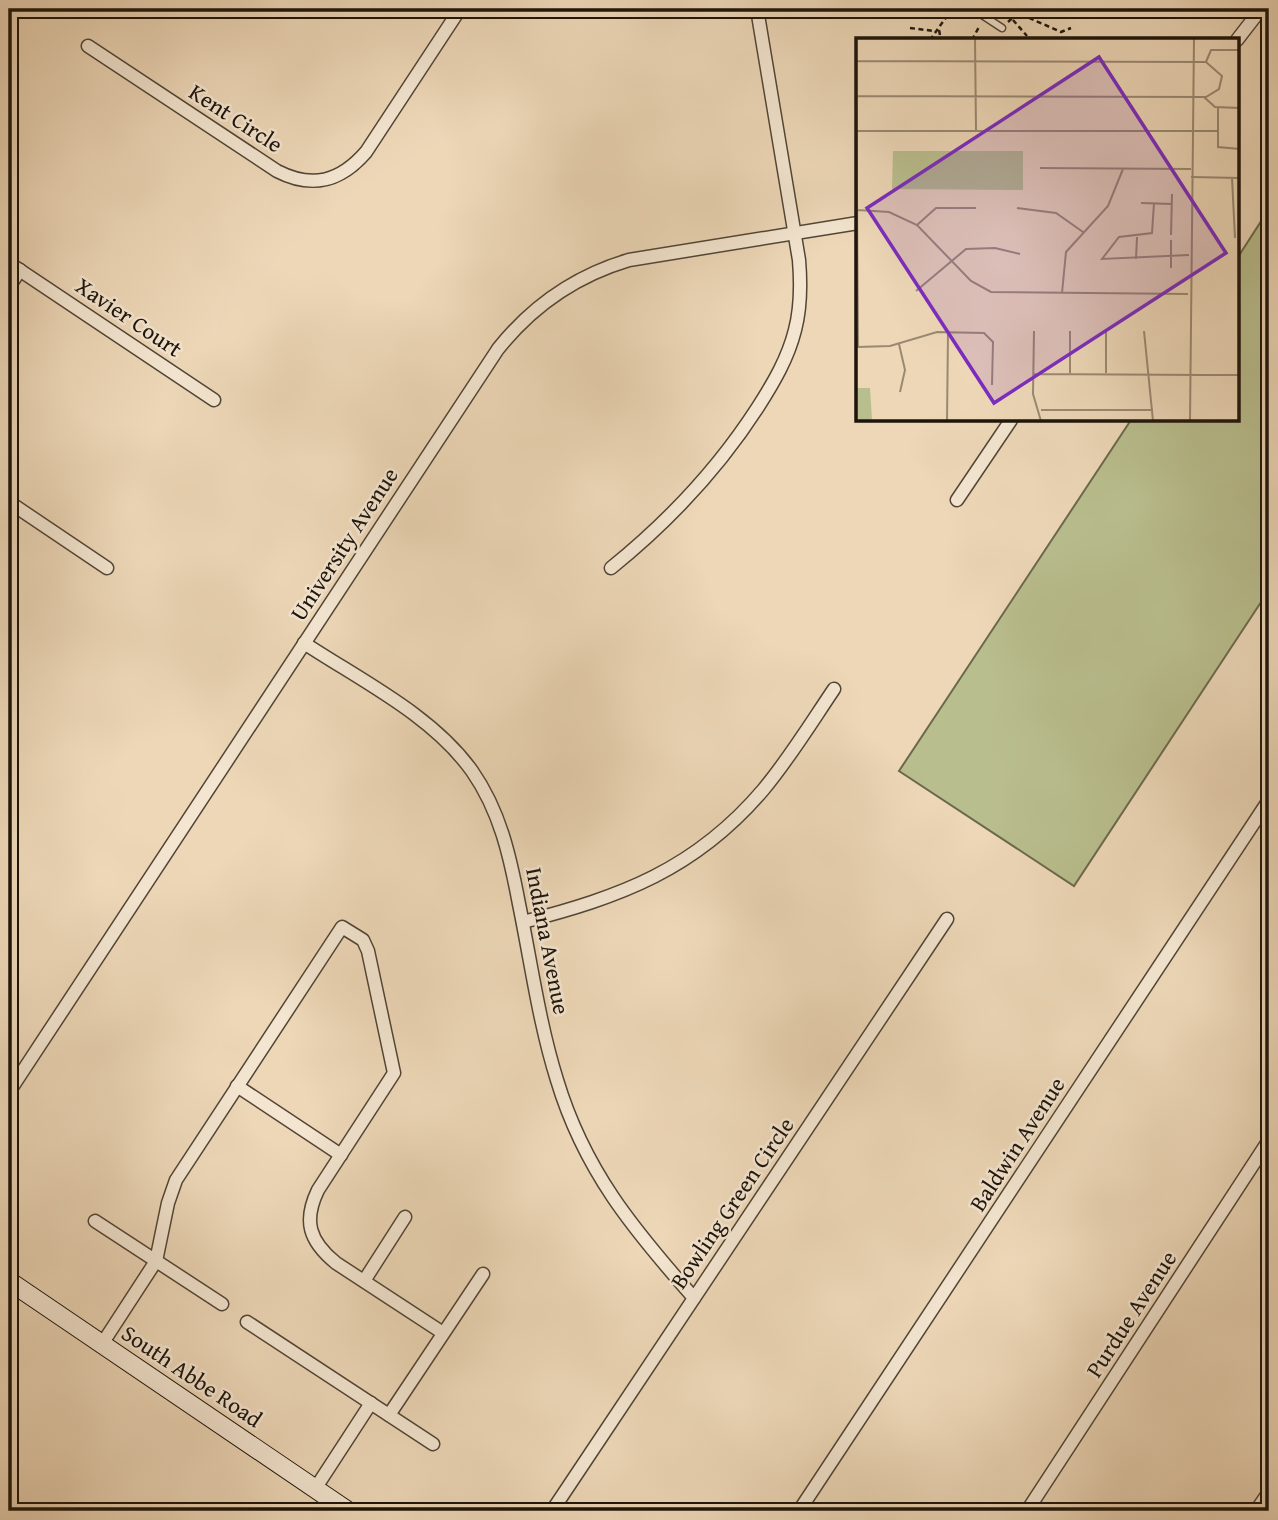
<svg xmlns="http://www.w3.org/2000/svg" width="1278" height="1520" font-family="'Gentium Book Plus',serif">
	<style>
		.green { fill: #b9be8e; stroke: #6b694c; stroke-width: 2 }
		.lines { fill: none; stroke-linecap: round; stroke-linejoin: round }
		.lane-casing { stroke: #514536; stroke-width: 9 }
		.street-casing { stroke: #514536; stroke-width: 15 }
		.secondary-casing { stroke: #1d140b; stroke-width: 20 }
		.path { stroke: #1d140b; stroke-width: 2.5; stroke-dasharray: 5 3.5; stroke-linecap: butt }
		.lane { stroke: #f3e5d0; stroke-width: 6 }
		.street { stroke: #f3e5d0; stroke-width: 12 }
		.secondary { stroke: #f3e5d0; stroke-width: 18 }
		.labels { text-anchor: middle; stroke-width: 5; stroke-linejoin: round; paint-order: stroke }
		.street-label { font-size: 23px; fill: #1d140b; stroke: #f3e5d0 }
		.inset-road { fill: none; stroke: #9a8972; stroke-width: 2 }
		.view { fill: #7b2cbf; fill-opacity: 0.15; stroke: #7b2cbf; stroke-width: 3.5 }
		.inset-edge { fill: none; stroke: #1d140b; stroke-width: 3.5 }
	</style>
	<rect width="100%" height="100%" fill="#edd7b7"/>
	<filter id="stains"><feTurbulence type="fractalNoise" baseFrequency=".00286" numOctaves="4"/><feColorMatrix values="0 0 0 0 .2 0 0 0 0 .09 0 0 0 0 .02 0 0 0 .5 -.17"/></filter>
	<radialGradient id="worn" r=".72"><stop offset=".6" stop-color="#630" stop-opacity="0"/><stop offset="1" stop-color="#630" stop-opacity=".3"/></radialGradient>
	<!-- green -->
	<polygon class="green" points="1269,209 1269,590 1074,886 899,771 1131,420 1238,420 1238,257"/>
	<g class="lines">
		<!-- lane casing -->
		<g class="lane-casing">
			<polyline id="lane" points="973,9 1002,28"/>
		</g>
		<!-- street casing -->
		<g class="street-casing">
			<g id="street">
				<polyline points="1237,40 1261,9"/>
				<path d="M 88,46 L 277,171 C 312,189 340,182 366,152 L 460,9"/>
				<polyline points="9,263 214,400"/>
				<polyline points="9,287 20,270"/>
				<polyline points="957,500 1011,420"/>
				<polyline points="9,502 107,568"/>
				<path d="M 611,568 C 668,522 718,469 758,407 C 774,382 788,358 795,330 C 801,307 801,284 799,260 L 757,9"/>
				<path d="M 304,643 C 360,680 432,715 472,771 C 500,811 510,856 519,904 C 531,962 539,1023 557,1080 C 584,1170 633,1229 694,1298"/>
				<path d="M 523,922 C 620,897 695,870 763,790 C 789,759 811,723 834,689"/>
				<polyline points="237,1086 341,1155"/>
				<path d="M 9,1092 L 498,349 C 533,305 575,276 629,260 L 858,223"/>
				<polyline points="95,1221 222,1304"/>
				<polyline points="364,1281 405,1217"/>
				<polyline points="247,1322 433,1444"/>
				<path d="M 102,1344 L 156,1261 L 168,1203 L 176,1180 L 342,927 L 363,940 L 368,951 L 394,1073 L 318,1190 C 303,1221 309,1241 336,1263 L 443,1333"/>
				<polyline points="389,1415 483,1274"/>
				<polyline points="315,1489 371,1403"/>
				<polyline points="552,1511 947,919"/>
				<polyline points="799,1511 1269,800"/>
				<polyline points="1027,1511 1269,1140"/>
				<polyline points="1256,1511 1269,1492"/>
			</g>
		</g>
		<!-- secondary casing -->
		<g class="secondary-casing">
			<polyline id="secondary" points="9,1281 348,1511"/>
		</g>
		<!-- path -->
		<g class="path">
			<polyline points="1021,9 1018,13 1061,32 1071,28"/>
			<polyline points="1013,20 1027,36"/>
			<polyline points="1008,22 1018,13"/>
			<polyline points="910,28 934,31"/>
			<polyline points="939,30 941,40"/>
			<polyline points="930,40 952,9"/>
			<polyline points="972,40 980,25"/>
		</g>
		<!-- lane -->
		<use href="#lane" class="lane"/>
		<!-- street -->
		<use href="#street" class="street"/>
		<!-- secondary -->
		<use href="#secondary" class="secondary"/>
	</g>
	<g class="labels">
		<!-- street labels -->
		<g class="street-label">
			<text transform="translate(236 118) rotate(33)" y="8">Kent Circle</text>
			<text transform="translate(129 317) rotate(34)" y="8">Xavier Court</text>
			<text transform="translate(344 544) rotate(-57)" y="8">University Avenue</text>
			<text transform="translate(548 941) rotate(79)" y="8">Indiana Avenue</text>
			<text transform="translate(1017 1144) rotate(-57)" y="8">Baldwin Avenue</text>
			<text transform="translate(732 1203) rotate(-56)" y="8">Bowling Green Circle</text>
			<text transform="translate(1131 1314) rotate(-57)" y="8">Purdue Avenue</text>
			<text transform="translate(192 1376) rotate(34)" y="8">South Abbe Road</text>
		</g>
	</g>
	<!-- overview -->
	<g transform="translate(856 38)">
		<rect width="383" height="383" fill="#edd7b7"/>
		<path d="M 37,113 L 167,113 L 167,152 L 36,151 ZM 0,350 L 14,350 L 16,382 L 0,383 Z" fill="#b9be8e"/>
		<path class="inset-road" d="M 0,0 L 2,309 L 34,308 L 81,294 L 128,295 L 137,304 L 136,347M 119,0 L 120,92M 1,23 L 350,24 L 366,38 L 363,51 L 350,59 L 1,58M 350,24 L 355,12 L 384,12M 348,59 L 359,69 L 384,70M 362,69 L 362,109 L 384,111M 1,93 L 362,93M 184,130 L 335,131M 335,139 L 384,140M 376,140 L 379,200M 285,165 L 316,166M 298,165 L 296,195 L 263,199 L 246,221 L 333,217M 161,170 L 200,175 L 227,194M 2,172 L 33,174 L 61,187 L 115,243 L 135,254 L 332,256M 61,187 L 80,170 L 120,170M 315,197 L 316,156M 280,221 L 281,199M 315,230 L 315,202M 60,253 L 110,211 L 139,210 L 164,216M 206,255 L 210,214 L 252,168 L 267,131M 178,293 L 177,356 L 185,383M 288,293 L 297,383M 43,306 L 49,332 L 44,354M 214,335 L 214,293M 250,335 L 250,293M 177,336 L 347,337M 319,337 L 384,337M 185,372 L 297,372M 91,383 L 92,294M 334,383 L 338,0"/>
		<path class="view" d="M 243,19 L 370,215 L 138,365 L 11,170 Z"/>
		<rect width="383" height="383" class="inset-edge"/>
	</g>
	<!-- margin -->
	<rect width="1278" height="1520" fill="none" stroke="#edd7b7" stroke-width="35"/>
	<rect x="10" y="10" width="1257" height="1499" fill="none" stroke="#1d140b" stroke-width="3.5"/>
	<rect x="18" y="18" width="1243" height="1485" fill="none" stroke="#1d140b" stroke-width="2"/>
	<rect width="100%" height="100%" filter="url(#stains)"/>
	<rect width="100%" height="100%" fill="url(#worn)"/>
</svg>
